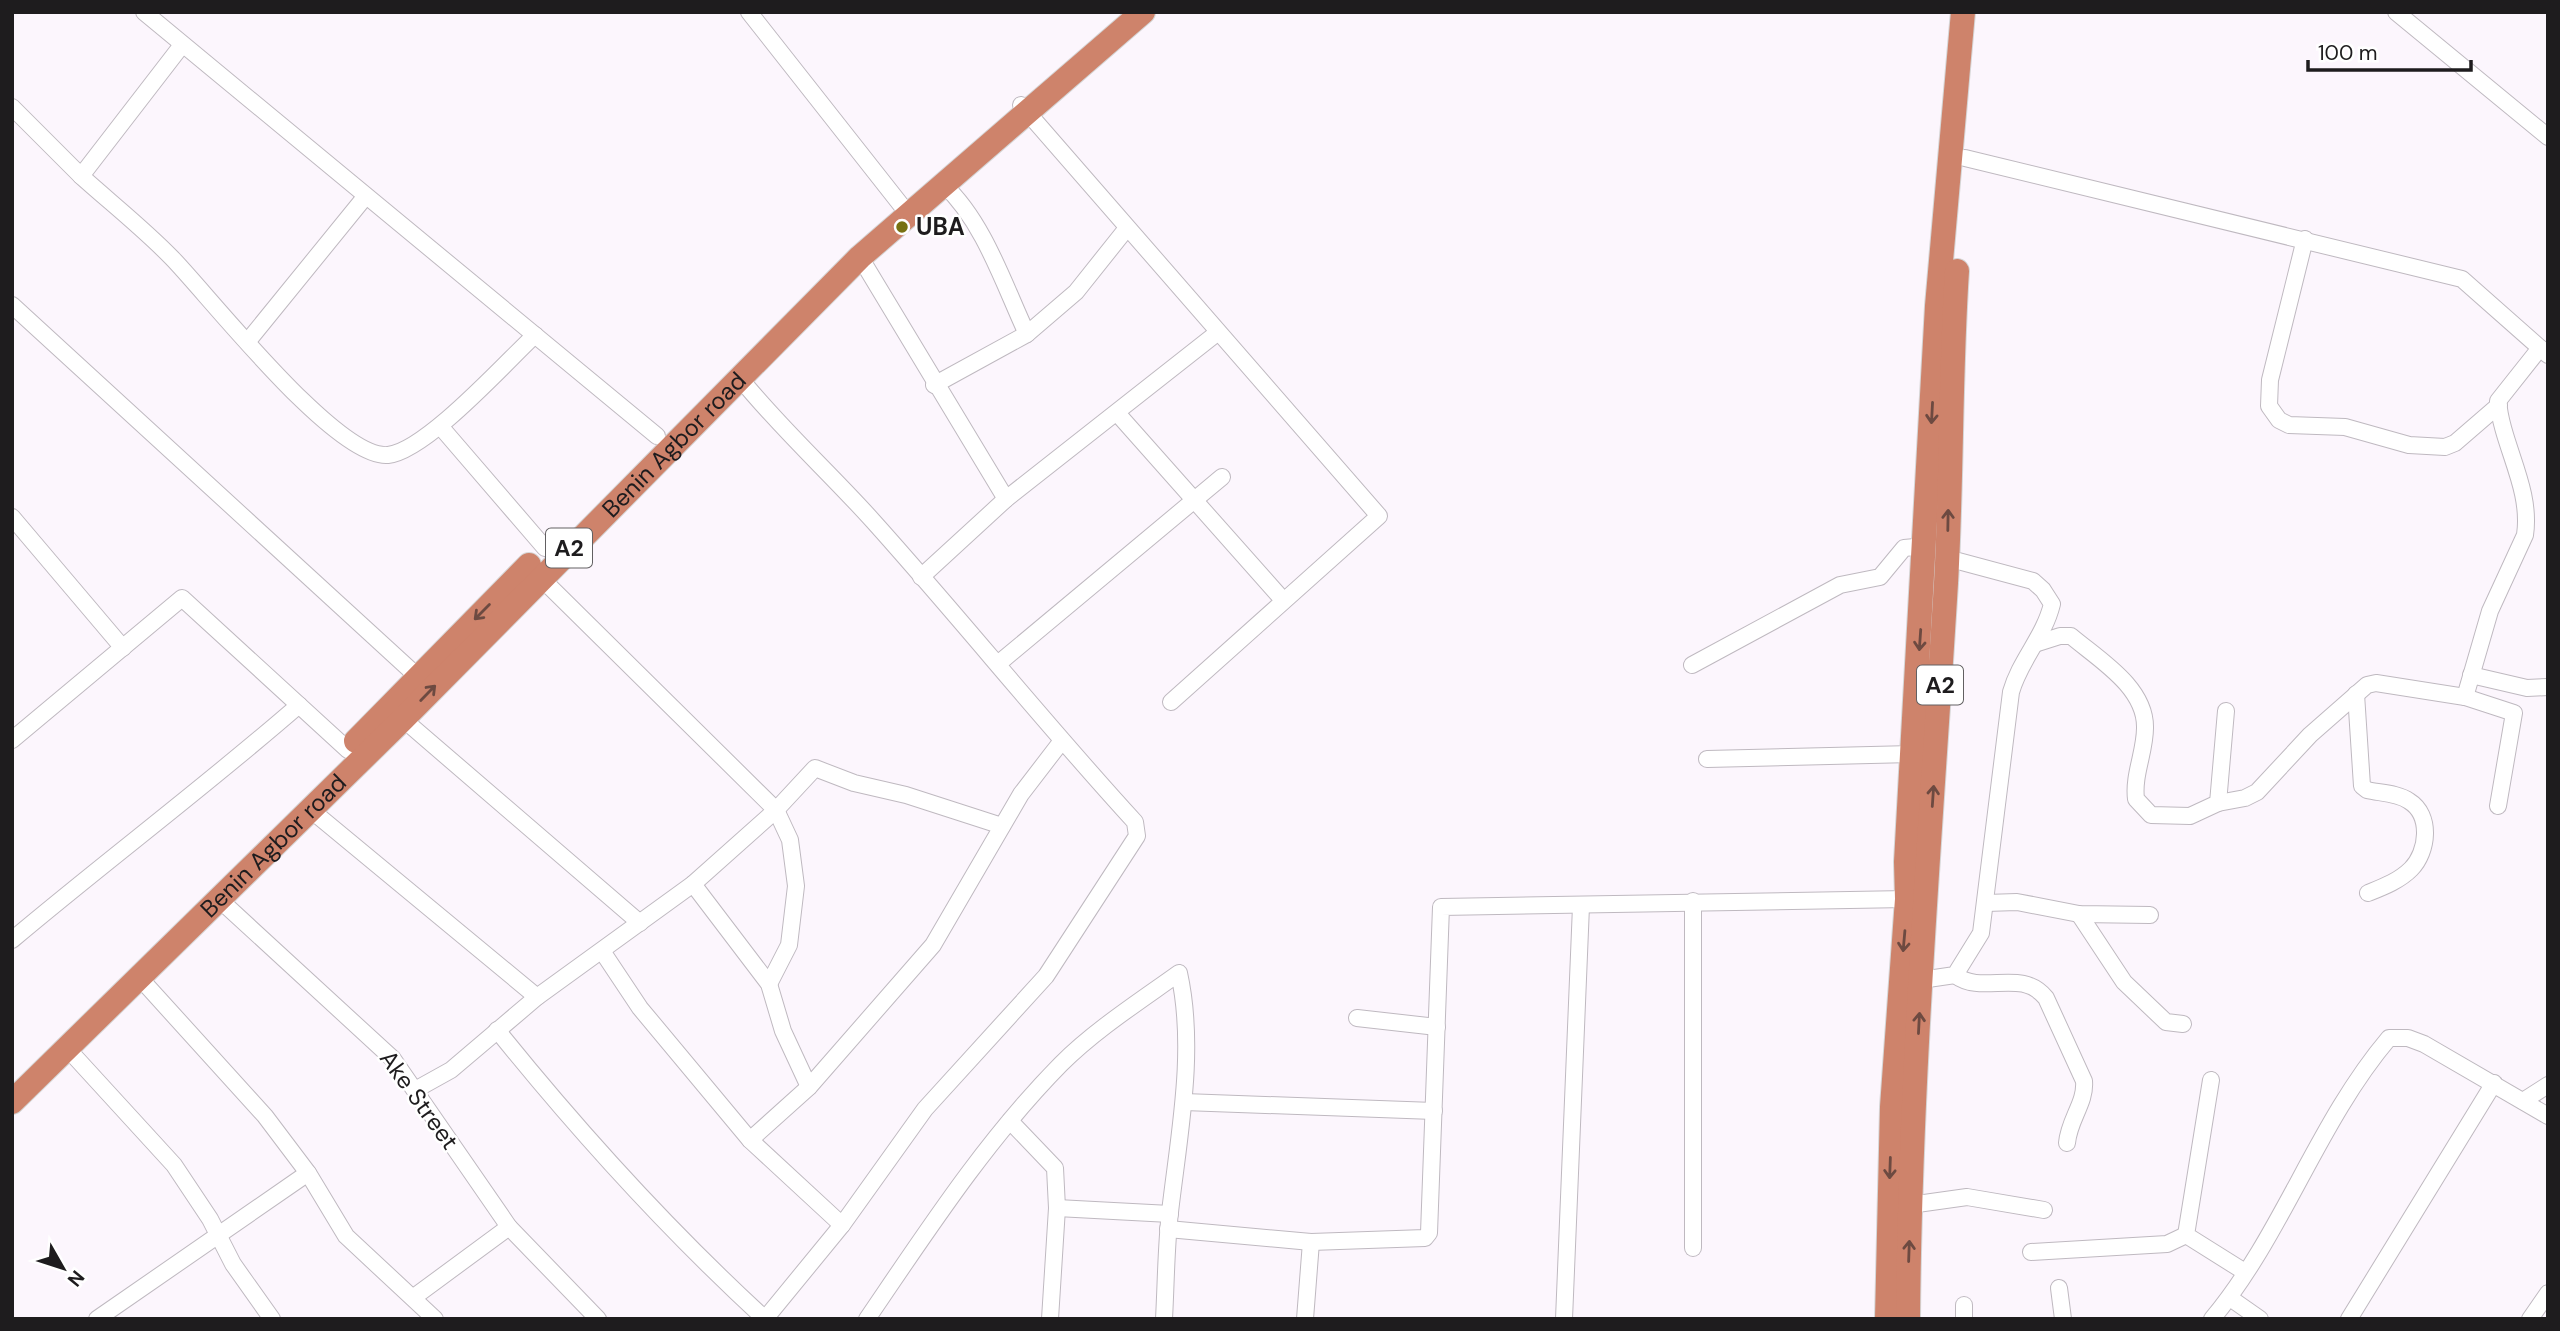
<svg xmlns="http://www.w3.org/2000/svg" width="2560" height="1331" font-family="'DM Sans',sans-serif">
	<style>
		.lines { fill: none; stroke-linecap: round; stroke-linejoin: round }
		.minor-casing { stroke: #bfb9c0; stroke-width: 18 }
		.highway-casing { stroke: #d6d6d6; stroke-width: 26 }
		.minor { stroke: #fff; stroke-width: 16 }
		.highway { stroke: #ce836b; stroke-width: 24 }
		.oneway { stroke: #6d4a41 }
		.poi-dot { fill: #777112; stroke: #fff; stroke-width: 2.5 }
		.labels { text-anchor: middle; stroke-width: 5; stroke-linejoin: round; paint-order: stroke }
		.shield { fill: #fff; stroke: #626062; stroke-width: 2 }
		.shield-label { font-size: 23px; font-weight: bold; fill: #1e1c1e }
		.poi-label { font-size: 24px; font-weight: bold; fill: #1e1c1e; stroke: #fff; text-anchor: start }
		.street-label { font-size: 24px; fill: #1e1c1e; stroke: #fff }
	</style>
	<rect width="100%" height="100%" fill="#fcf6fd"/>
	<g class="lines">
		<!-- minor casing -->
		<g class="minor-casing">
			<g id="minor">
				<polyline points="144,12 657,436"/>
				<polyline points="749,12 901,205"/>
				<polyline points="2396,12 2548,137"/>
				<polyline points="1021,105 1379,516 1171,702"/>
				<polyline points="12,107 81,176 182,45"/>
				<polyline points="1965,158 2462,279 2548,355"/>
				<path d="M 81,176 C 111,203 144,229 172,258 C 210,297 337,460 388,455 C 426,451 505,363 535,335"/>
				<path d="M 944,185 C 984,222 1004,285 1027,334"/>
				<polyline points="2305,239 2270,380 2269,406 2279,420 2289,425 2345,427 2409,445 2445,447 2455,443 2499,405"/>
				<polyline points="860,257 1006,499"/>
				<polyline points="12,305 418,677"/>
				<polyline points="248,341 365,197"/>
				<path d="M 739,377 C 780,428 829,472 873,521 C 962,620 1045,724 1135,822 L 1137,836 L 1046,976 L 925,1109 L 842,1225 L 765,1319"/>
				<polyline points="934,385 1027,334 1076,292 1127,228"/>
				<polyline points="1117,413 1283,600"/>
				<polyline points="440,426 545,548"/>
				<polyline points="12,517 123,648"/>
				<polyline points="540,577 776,810 790,840 796,886 789,945 769,984"/>
				<polyline points="921,577 1006,499 1217,333"/>
				<path d="M 2038,643 L 2060,636 L 2071,636 C 2098,659 2146,687 2145,728 C 2145,752 2133,775 2136,799 L 2151,815 L 2190,816 L 2218,803 L 2226,711"/>
				<polyline points="999,663 1222,477"/>
				<polyline points="1692,665 1840,585 1880,577 1904,548 1926,546"/>
				<polyline points="2471,675 2527,688 2548,687"/>
				<path d="M 2356,694 L 2362,786 L 2367,790 C 2379,793 2398,793 2409,801 C 2432,815 2428,852 2411,869 C 2399,881 2383,887 2368,893"/>
				<path d="M 2465,697 L 2490,611 L 2525,535 C 2532,488 2502,446 2498,401 L 2540,348"/>
				<polyline points="403,719 640,923"/>
				<polyline points="12,740 182,598 348,750"/>
				<polyline points="1707,759 1912,754"/>
				<polyline points="2218,803 2245,798 2257,792 2310,735 2367,685 2376,683 2465,697 2514,713 2498,806"/>
				<polyline points="311,810 537,997"/>
				<polyline points="693,884 769,984 783,1031 809,1087"/>
				<polyline points="220,900 393,1059 509,1227 598,1319"/>
				<polyline points="1986,903 2017,902 2079,914 2150,915"/>
				<polyline points="2079,914 2124,982 2166,1022 2183,1024"/>
				<path d="M 12,940 C 107,860 206,786 299,705"/>
				<polyline points="602,951 640,1008 750,1140 842,1225"/>
				<path d="M 1955,975 C 1983,996 2021,967 2046,998 L 2084,1081 C 2086,1103 2069,1119 2067,1143"/>
				<polyline points="139,977 265,1116 308,1173 346,1236 435,1319"/>
				<path d="M 1921,980 L 1955,975 L 1981,933 L 2011,692 C 2020,660 2044,637 2052,604 L 2043,590 L 2033,581 L 1947,558"/>
				<polyline points="1357,1018 1437,1027"/>
				<path d="M 497,1030 C 580,1133 667,1229 765,1319"/>
				<polyline points="66,1047 174,1165 210,1219 233,1264 272,1319"/>
				<polyline points="2211,1080 2186,1235 2245,1272"/>
				<polyline points="415,1090 451,1070 537,997 693,884 776,810 815,768 854,783 906,795 1002,826"/>
				<polyline points="2523,1101 2548,1085"/>
				<polyline points="1184,1102 1434,1111"/>
				<polyline points="1010,1121 1055,1168 1057,1208 1050,1319"/>
				<polyline points="750,1140 809,1087 933,945 1021,794 1061,742"/>
				<polyline points="1910,1205 1967,1197 2044,1210"/>
				<polyline points="1057,1208 1170,1214"/>
				<polyline points="1168,1229 1311,1242 1425,1238 1429,1233 1441,907 1907,899"/>
				<polyline points="1693,1248 1693,901"/>
				<polyline points="2031,1252 2167,1244 2186,1235"/>
				<polyline points="2059,1288 2063,1319"/>
				<polyline points="414,1297 509,1227"/>
				<polyline points="2230,1298 2260,1319"/>
				<polyline points="1964,1305 1964,1319"/>
				<polyline points="97,1319 308,1173"/>
				<path d="M 867,1319 C 927,1231 986,1140 1061,1064 C 1095,1030 1140,1001 1179,973 C 1196,1050 1179,1134 1170,1212 C 1166,1247 1166,1283 1164,1319"/>
				<polyline points="1305,1319 1311,1242"/>
				<polyline points="1564,1319 1581,906"/>
				<path d="M 2212,1319 C 2283,1234 2317,1123 2389,1038 L 2408,1038 L 2424,1044 L 2548,1116"/>
				<polyline points="2349,1319 2494,1083"/>
				<polyline points="2530,1319 2548,1293"/>
			</g>
		</g>
		<!-- highway casing -->
		<g class="highway-casing">
			<g id="highway">
				<polyline points="356,741 529,565"/>
				<path id="s1" d="M 12,1102 L 403,719 L 860,257 L 1143,12"/>
				<polyline points="1887,1319 1892,1107 1907,899 1906,862 1937,306 1963,12"/>
				<path d="M 1908,1319 C 1910,1073 1931,828 1946,583 C 1952,479 1950,375 1957,271"/>
			</g>
		</g>
		<!-- minor -->
		<use href="#minor" class="minor"/>
		<!-- highway -->
		<use href="#highway" class="highway"/>
	</g>
	<!-- one-way arrows -->
	<defs><path id="oneway-shaft" d="M-6 0H5M1.5-3L5.5 0L1.5 3" fill="none" stroke-width="1.6" stroke-linecap="round" stroke-linejoin="round" transform="scale(1.75)"/></defs>
	<g class="oneway">
		<use href="#oneway-shaft" transform="translate(1932 413) rotate(93)"/>
		<use href="#oneway-shaft" transform="translate(1948 520) rotate(-89)"/>
		<use href="#oneway-shaft" transform="translate(482 612) rotate(135)"/>
		<use href="#oneway-shaft" transform="translate(1920 640) rotate(94)"/>
		<use href="#oneway-shaft" transform="translate(428 693) rotate(-46)"/>
		<use href="#oneway-shaft" transform="translate(1933 796) rotate(-86)"/>
		<use href="#oneway-shaft" transform="translate(1904 941) rotate(95)"/>
		<use href="#oneway-shaft" transform="translate(1919 1023) rotate(-87)"/>
		<use href="#oneway-shaft" transform="translate(1890 1168) rotate(92)"/>
		<use href="#oneway-shaft" transform="translate(1909 1251) rotate(-88)"/>
	</g>
	<!-- markers -->
	<circle class="poi-dot" cx="902" cy="227" r="7"/>
	<g class="labels">
		<!-- shield labels -->
		<g class="shield">
			<rect x="546" y="528.5" width="46" height="39" rx="5"/>
			<rect x="1917" y="665.5" width="46" height="39" rx="5"/>
		</g>
		<g class="shield-label">
			<text x="569" y="556">A2</text>
			<text x="1940" y="693">A2</text>
		</g>
		<!-- poi labels -->
		<g class="poi-label">
			<text x="916" y="235">UBA</text>
		</g>
		<!-- street labels -->
		<g class="street-label">
			<text dy="8" stroke="none"><textPath href="#s1" startOffset="933">Benin Agbor road</textPath></text>
			<text dy="8" stroke="none"><textPath href="#s1" startOffset="366">Benin Agbor road</textPath></text>
			<text transform="translate(419 1100) rotate(54)" y="8">Ake Street</text>
		</g>
	</g>
	<!-- border -->
	<rect width="2560" height="1331" fill="none" stroke="#1e1c1e" stroke-width="28"/>
	<!-- north arrow -->
	<g transform="translate(63 1268) rotate(129)" stroke="#ffffff" stroke-width="5" paint-order="stroke">
	<path d="M0-5L12 26L0 18L-12 26Z" fill="#1e1c1e"/>
	<text y="-10" font-size="19" font-weight="bold" text-anchor="middle" fill="#1e1c1e">N</text>
	</g>
	<!-- scale -->
	<path d="M2308 60v10h163v-10" fill="none" stroke="#1e1c1e" stroke-width="3.5"/>
	<text x="2318" y="60" font-size="21" fill="#1e1c1e" stroke="#ffffff" stroke-width="5" paint-order="stroke">100 m</text>
</svg>
